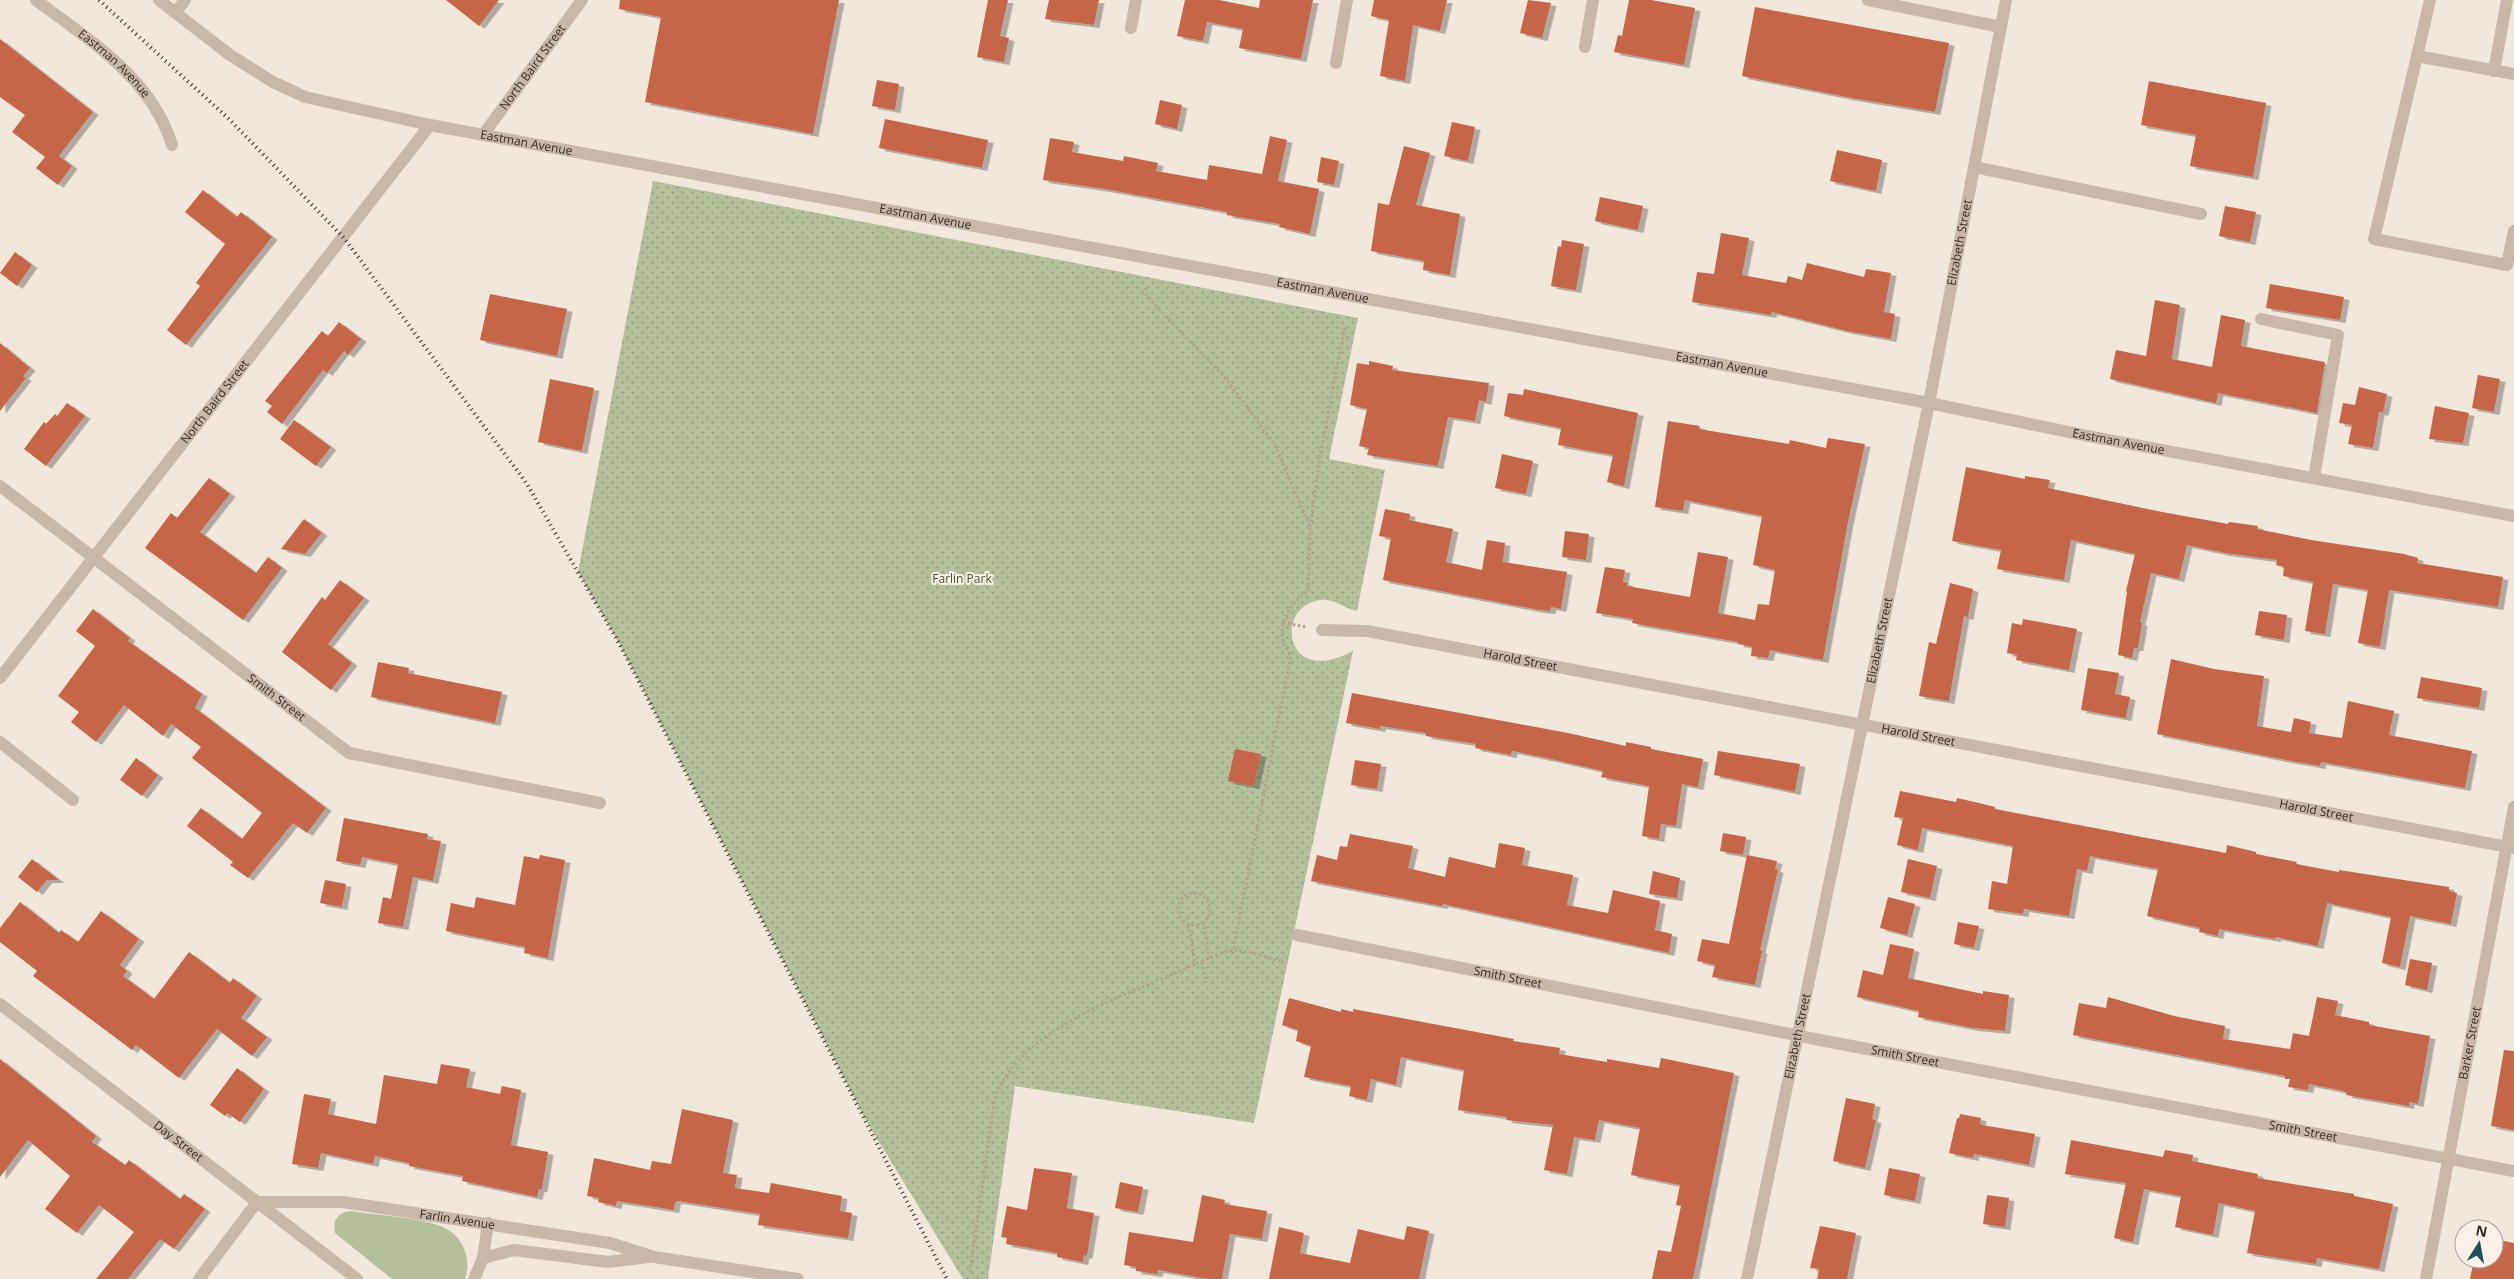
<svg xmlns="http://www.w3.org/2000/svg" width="2514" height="1279" font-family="'Open Sans',sans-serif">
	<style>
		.green { fill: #b3c09b }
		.park { fill: url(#park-dots) }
		.building { fill: #c46646; filter: url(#shadow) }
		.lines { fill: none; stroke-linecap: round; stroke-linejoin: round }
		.path { stroke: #b5a191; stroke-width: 3; stroke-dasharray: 2.5 2.5; stroke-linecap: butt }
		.minor { stroke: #c9b7a7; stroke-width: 12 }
		.rail { stroke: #362c27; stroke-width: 4; stroke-dasharray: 1 4; stroke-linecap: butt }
		.labels { text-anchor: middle; stroke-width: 4; stroke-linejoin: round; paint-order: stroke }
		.street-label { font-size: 12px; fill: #362c27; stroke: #f9f1e7 }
		.park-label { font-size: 12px; fill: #44532c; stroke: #f9f1e7 }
	</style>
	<defs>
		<pattern id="park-dots" width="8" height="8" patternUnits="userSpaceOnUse" patternTransform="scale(1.25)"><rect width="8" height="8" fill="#b3c09b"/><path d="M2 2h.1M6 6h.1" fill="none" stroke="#929c7e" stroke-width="1.8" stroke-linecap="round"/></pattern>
		<filter id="shadow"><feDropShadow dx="5.5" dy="3" stdDeviation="0" flood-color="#0004"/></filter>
	</defs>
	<rect width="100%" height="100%" fill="#f1e7db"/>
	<!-- green -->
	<path class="green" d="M 351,1211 C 374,1215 424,1218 443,1227 C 463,1236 472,1259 465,1279 L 392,1279 L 335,1233 C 332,1221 338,1212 351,1211 Z"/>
	<!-- park -->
	<path class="park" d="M 653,181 L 1358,318 L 1329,459 L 1385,470 L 1357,611 C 1345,609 1334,598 1321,600 C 1273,605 1284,689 1353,651 L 1254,1123 L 1015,1086 L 988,1279 L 963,1279 L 865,1119 L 620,645 L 578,572 Z"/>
	<!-- building -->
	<g class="building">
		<polygon points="446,0 499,0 479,26"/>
		<polygon points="620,0 839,0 813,134 645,102 661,17 619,9"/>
		<polygon points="988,0 1008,0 1000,36 1009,38 1004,62 977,57"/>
		<polygon points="1049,0 1099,0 1094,25 1045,19"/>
		<polygon points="1185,0 1219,0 1259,8 1260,0 1313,0 1301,59 1239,48 1243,29 1207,22 1203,41 1177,36"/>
		<polygon points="1374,0 1447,0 1440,31 1413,25 1405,81 1380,76 1389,20 1371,16"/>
		<polygon points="1528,0 1551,3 1542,38 1520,33"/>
		<polygon points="1629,0 1651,0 1695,8 1684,65 1614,52 1618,35 1622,36"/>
		<polygon points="1755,7 1949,43 1935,112 1852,98 1742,76"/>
		<polygon points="0,39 93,112 59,156 72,166 58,185 36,168 45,157 12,132 25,115 0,97"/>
		<polygon points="877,80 899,84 895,110 872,106"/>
		<polygon points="2149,81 2266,103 2253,177 2190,166 2196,135 2141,125"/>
		<polygon points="1160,100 1182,105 1177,129 1155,124"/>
		<polygon points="885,119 988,140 982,168 879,148"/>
		<polygon points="1452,122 1475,127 1468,161 1444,156"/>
		<polygon points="1270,136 1287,140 1278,181 1319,189 1310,234 1279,227 1280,224 1227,215 1227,212 1105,189 1043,180 1050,138 1074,142 1072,152 1123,161 1124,156 1158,163 1156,171 1207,180 1209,165 1262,174"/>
		<polygon points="1404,146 1430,153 1416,205 1460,214 1450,275 1423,270 1424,261 1371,251 1378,203 1389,205"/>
		<polygon points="1837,150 1882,160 1876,191 1830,181"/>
		<polygon points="1321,157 1339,161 1334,185 1317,182"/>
		<polygon points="203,190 237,217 241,212 272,237 186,345 167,330 200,286 196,283 225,244 185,212"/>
		<polygon points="1600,197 1643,206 1638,230 1595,221"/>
		<polygon points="2225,206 2256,212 2250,242 2219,236"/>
		<polygon points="1721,233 1749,238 1742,275 1786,283 1788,276 1802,280 1807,263 1864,277 1866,269 1891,273 1884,312 1895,314 1891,339 1847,331 1772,312 1771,315 1692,302 1697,272 1714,274"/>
		<polygon points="1562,240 1584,244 1576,290 1551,286 1558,246 1561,247"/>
		<polygon points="15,252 32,265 17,286 0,273"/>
		<polygon points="2270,284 2344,297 2340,320 2266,308"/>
		<polygon points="490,294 567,309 557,356 480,340"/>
		<polygon points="2155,300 2180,305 2172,359 2212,367 2221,315 2245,320 2241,346 2325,362 2317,413 2218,393 2216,403 2110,379 2116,350 2146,356"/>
		<polygon points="339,322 361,339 348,355 344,351 327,373 323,370 282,424 267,412 272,406 265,401 322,331 328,336"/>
		<polygon points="0,343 30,368 23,376 26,378 0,411"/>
		<polygon points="1369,361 1393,366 1392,370 1489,383 1486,402 1479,400 1475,421 1448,417 1438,466 1367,455 1369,448 1359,446 1367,409 1350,405 1357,363 1369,365"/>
		<polygon points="2478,375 2500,379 2494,412 2472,408"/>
		<polygon points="550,379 594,388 582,451 538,442"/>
		<polygon points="2359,387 2387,394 2383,413 2379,412 2373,448 2348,444 2352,425 2339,423 2343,403 2355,405"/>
		<polygon points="1524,389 1638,413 1624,486 1607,482 1613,455 1558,445 1561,428 1504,416 1508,393 1523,395"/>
		<polygon points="67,403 85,416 46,466 24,449 44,422 46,424 55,414 57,416"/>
		<polygon points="2435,406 2469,413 2463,443 2429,439"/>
		<polygon points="294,420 331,447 316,466 280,439"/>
		<polygon points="1668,421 1700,426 1699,429 1789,444 1790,440 1826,448 1828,438 1865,444 1848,522 1823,660 1770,650 1768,658 1751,656 1752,647 1738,644 1738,642 1632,623 1633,619 1596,613 1605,567 1625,570 1623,582 1628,583 1627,586 1690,597 1698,552 1728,557 1718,613 1755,620 1758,604 1769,605 1775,570 1753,565 1762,516 1685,500 1683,511 1655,507"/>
		<polygon points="1502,454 1533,461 1526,494 1495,488"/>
		<polygon points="1966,467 2025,479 2025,476 2050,480 2048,488 2157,511 2228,524 2229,522 2258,526 2257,529 2311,540 2404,554 2418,558 2417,563 2503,577 2498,607 2389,590 2380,647 2358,643 2368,590 2333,584 2325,634 2305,631 2313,582 2283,576 2284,567 2276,565 2277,560 2225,553 2187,545 2179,579 2151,573 2140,622 2142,623 2138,648 2134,648 2132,658 2118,655 2127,592 2126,591 2135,554 2071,540 2064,580 1997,569 2001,550 1952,541"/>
		<polygon points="209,478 230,494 200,532 256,573 268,557 282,568 243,620 145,548 171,513 177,518"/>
		<polygon points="1385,509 1410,514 1409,520 1453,529 1446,562 1482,570 1487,540 1505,543 1503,562 1567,572 1561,609 1551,607 1550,611 1539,610 1383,580 1391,538 1379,536"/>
		<polygon points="304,519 322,533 305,554 281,549"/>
		<polygon points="1565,531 1589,534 1586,560 1562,557"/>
		<polygon points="340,580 364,598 328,644 352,663 331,690 282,652 322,597 325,600"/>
		<polygon points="1950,583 1973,589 1968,617 1964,616 1949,701 1919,696 1929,642 1936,644"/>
		<polygon points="93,609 130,638 128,641 202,694 195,708 326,808 307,833 293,823 248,878 230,865 233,862 187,826 201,808 242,839 262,813 192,758 201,747 171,724 163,736 124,705 96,742 71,722 79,712 58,696 95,646 76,631"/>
		<polygon points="2259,611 2287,615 2284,640 2255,635"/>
		<polygon points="2023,619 2077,629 2069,670 2016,660 2017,655 2007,653 2012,623 2022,625"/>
		<polygon points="2171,659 2214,669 2264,676 2257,726 2291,732 2294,718 2311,722 2309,733 2342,738 2348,701 2394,711 2389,735 2472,751 2465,788 2321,762 2320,766 2286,760 2157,734"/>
		<polygon points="378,662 409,668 408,673 502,692 495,723 371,697"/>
		<polygon points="2088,668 2119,673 2115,694 2130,697 2126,718 2081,710"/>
		<polygon points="2421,677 2482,688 2479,708 2417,698"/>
		<polygon points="1352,693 1568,733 1626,746 1626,742 1651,747 1651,749 1703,759 1698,787 1682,784 1676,826 1661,824 1659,839 1642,836 1649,786 1601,777 1603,771 1551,759 1512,751 1511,755 1475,748 1476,744 1426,736 1426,733 1380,726 1380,729 1346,723"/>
		<polygon points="1235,749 1261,754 1254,786 1228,781"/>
		<polygon points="1718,751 1800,764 1795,792 1714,775"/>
		<polygon points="136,758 158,775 142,796 120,780"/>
		<polygon points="1355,760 1381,764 1377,789 1351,785"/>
		<polygon points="1900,791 1956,802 1957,798 1979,803 1995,807 1995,809 2226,853 2227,845 2256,852 2256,854 2297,862 2296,864 2339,872 2339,870 2449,887 2449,891 2457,893 2451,924 2410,916 2400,967 2382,963 2391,917 2327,903 2318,946 2276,937 2275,939 2219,929 2218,936 2199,932 2200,928 2147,916 2158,869 2090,856 2087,871 2077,869 2069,916 2024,909 2023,914 1988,909 1992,881 2007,884 2013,846 1922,828 1918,850 1897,845 1903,818 1894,817"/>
		<polygon points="344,818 428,834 427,839 441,841 433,881 413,877 403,927 378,923 383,897 391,899 398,864 362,857 360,865 336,861"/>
		<polygon points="1723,833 1746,837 1743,855 1720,851"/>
		<polygon points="1350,834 1413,846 1408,868 1445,877 1449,857 1495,868 1499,843 1525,848 1522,865 1573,875 1567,905 1608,913 1613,890 1660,901 1655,930 1672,934 1669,953 1443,904 1442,906 1311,881 1317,855 1337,860 1340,846 1347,847"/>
		<polygon points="540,855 565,860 548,958 524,953 525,947 446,931 451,903 474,908 476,897 515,905 524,856 539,859"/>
		<polygon points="1747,855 1777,861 1775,869 1778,870 1760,950 1762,951 1755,985 1712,977 1715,965 1697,961 1702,939 1729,944"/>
		<polygon points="32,859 59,880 47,880 37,892 18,877"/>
		<polygon points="1908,859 1937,866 1930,898 1901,892"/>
		<polygon points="1653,871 1680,878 1677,898 1649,894"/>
		<polygon points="325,880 346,884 342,907 320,903"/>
		<polygon points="1888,897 1915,904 1907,935 1880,928"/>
		<polygon points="20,902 59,933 61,930 78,942 101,911 139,939 120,965 127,971 123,976 154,999 189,952 230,983 233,978 257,996 241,1018 267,1037 252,1056 217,1029 179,1078 136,1045 132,1050 33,976 37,971 0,942 0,928"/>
		<polygon points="1958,922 1979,926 1974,948 1954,944"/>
		<polygon points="1890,944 1914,949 1908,978 1983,994 1983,991 2009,995 2005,1031 1973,1028 1918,1017 1919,1011 1857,997 1863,970 1883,975"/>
		<polygon points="2410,959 2432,963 2427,990 2405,985"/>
		<polygon points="2108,997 2174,1016 2225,1026 2223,1039 2290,1049 2293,1033 2309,1036 2317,997 2338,1001 2335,1015 2369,1022 2369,1025 2430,1036 2418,1104 2409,1102 2409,1106 2346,1095 2347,1093 2343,1091 2309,1084 2308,1090 2288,1087 2290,1079 2285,1079 2285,1076 2073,1035 2079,1003 2106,1008"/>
		<polygon points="1289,998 1341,1012 1341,1009 1353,1012 1353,1009 1514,1039 1513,1041 1560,1048 1559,1054 1607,1062 1607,1059 1659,1068 1661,1058 1734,1073 1693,1279 1652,1279 1658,1250 1671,1252 1681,1206 1676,1205 1680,1185 1631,1175 1640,1128 1599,1120 1595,1140 1574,1137 1567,1174 1544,1170 1553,1125 1506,1120 1507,1117 1458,1110 1464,1070 1401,1057 1396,1085 1371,1079 1367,1100 1349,1096 1351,1086 1304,1077 1311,1046 1296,1041 1298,1030 1282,1025"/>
		<polygon points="2504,1050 2514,1051 2514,1130 2491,1126"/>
		<polygon points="0,1059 96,1136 92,1142 125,1165 129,1160 180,1199 184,1194 205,1209 174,1249 160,1239 128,1279 96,1279 134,1232 99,1205 77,1233 45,1209 70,1176 28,1140 0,1177"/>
		<polygon points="441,1064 470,1069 466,1087 500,1094 502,1086 521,1090 511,1145 548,1152 542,1189 539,1189 537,1197 462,1181 463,1176 409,1166 409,1163 375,1156 373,1164 321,1153 318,1168 292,1164 304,1094 331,1099 328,1114 376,1124 384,1075 437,1084"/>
		<polygon points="237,1068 264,1089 240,1122 227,1113 225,1116 210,1105"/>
		<polygon points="1846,1098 1875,1104 1872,1119 1876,1120 1865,1168 1833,1161"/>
		<polygon points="682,1109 733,1120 723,1173 737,1175 735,1188 769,1193 771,1183 842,1196 840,1211 852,1213 848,1238 758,1225 760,1214 678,1201 675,1202 674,1210 617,1201 616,1206 598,1202 599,1198 587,1196 594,1158 650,1170 652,1161 671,1164"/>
		<polygon points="1960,1114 1981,1118 1980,1123 1982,1125 2035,1134 2029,1165 1974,1154 1973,1158 1949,1153 1957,1118 1959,1118"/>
		<polygon points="2071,1140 2163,1157 2165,1150 2193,1155 2192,1161 2258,1174 2257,1178 2354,1194 2354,1196 2393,1204 2379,1269 2317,1258 2316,1264 2247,1253 2255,1211 2219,1203 2213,1235 2175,1227 2181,1196 2144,1189 2133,1242 2114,1238 2126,1183 2065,1174"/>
		<polygon points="1034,1168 1072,1173 1067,1208 1094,1213 1087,1256 1084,1255 1083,1262 1057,1257 1057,1253 1006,1244 1007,1238 1001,1237 1007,1206 1027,1210"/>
		<polygon points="1889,1168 1920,1174 1915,1201 1884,1195"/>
		<polygon points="1120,1182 1143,1187 1138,1212 1115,1208"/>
		<polygon points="1202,1195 1225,1200 1224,1204 1267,1211 1262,1239 1230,1234 1222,1279 1208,1279 1158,1270 1157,1274 1136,1271 1136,1267 1124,1265 1129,1232 1193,1242"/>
		<polygon points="1987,1195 2009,1198 2005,1227 1983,1224"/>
		<polygon points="1407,1226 1429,1231 1419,1279 1269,1279 1279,1227 1304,1233 1300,1253 1350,1263 1358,1229 1404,1240"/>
		<polygon points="1820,1226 1856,1233 1847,1279 1817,1279 1819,1269 1810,1268"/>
		<polygon points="2494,1239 2514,1243 2514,1279 2470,1279 2474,1259 2494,1259"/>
	</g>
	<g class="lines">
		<!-- path -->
		<g class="path">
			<path d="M 1145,288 L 1147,295 L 1155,305 L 1227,380 L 1275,445 L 1310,527 L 1308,591 C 1285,607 1273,632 1291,656 L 1233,950"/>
			<polyline points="1310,527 1321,451 1345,325"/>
			<polyline points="1283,623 1307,627"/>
			<circle cx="1194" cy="909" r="16"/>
			<polyline points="1203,922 1210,959"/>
			<polyline points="1189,924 1195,965"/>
			<polyline points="1202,962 1206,983"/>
			<path d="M 970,1272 L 995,1097 C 1022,1029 1116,999 1178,972 C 1189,967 1225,950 1235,950 C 1250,951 1268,958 1283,962"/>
		</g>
		<!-- minor -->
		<g class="minor">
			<path id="s1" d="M 36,0 C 90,41 151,77 172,145"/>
			<path id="s2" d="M 159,0 L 230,55 L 273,82 L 305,97 L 430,125 L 1929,403 L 2088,436 L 2514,516"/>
			<polyline points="1868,0 2001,27"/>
			<polyline points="176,12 185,0"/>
			<polyline points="1131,28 1136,0"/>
			<polyline points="1585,47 1593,0"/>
			<polyline points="2417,56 2430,0"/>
			<polyline points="1336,63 1347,0"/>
			<polyline points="2494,71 2507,0"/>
			<polyline points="2514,74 2417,56 2374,239 2507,265 2514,231"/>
			<path id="s3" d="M 483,135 L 582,0"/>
			<polyline points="1974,167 2201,214"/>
			<polyline points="2261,319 2338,335 2314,478"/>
			<path id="s4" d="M 0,486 L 349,753 L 600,803"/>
			<path id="s5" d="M 1322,630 L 1367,631 L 2514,848"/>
			<path id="s6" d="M 0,678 L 430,125"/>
			<polyline points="0,742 73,800"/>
			<path id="s7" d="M 1297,935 L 1825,1041 L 2514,1171"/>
			<path id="s8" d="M 0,1004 L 357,1279"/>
			<polyline points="483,1258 514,1250 608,1262 649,1257"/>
			<path id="s9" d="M 199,1279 L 257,1202 L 343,1202 L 610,1243 L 654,1257 L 798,1279"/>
			<polyline points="474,1279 483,1258 488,1223"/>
			<path id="s10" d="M 1747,1279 L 1929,403 L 2006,0"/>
			<path id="s11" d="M 2426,1279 L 2514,807"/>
		</g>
		<!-- rail -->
		<polyline class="rail" points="99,0 230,120 344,238 527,484 620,645 947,1279"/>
	</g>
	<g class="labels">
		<!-- street labels -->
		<g class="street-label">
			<text dy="4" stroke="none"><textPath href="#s1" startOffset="101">Eastman Avenue</textPath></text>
			<text dy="4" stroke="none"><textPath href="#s3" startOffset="84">North Baird Street</textPath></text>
			<text dy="4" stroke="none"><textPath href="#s2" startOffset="402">Eastman Avenue</textPath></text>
			<text dy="4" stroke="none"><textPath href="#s2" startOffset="808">Eastman Avenue</textPath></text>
			<text dy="4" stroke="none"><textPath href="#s10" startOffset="1058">Elizabeth Street</textPath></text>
			<text dy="4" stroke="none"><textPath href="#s2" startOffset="1212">Eastman Avenue</textPath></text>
			<text dy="4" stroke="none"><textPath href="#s2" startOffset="1618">Eastman Avenue</textPath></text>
			<text dy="4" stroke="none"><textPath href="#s6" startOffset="350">North Baird Street</textPath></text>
			<text dy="4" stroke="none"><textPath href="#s2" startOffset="2022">Eastman Avenue</textPath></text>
			<text dy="4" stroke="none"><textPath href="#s10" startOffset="652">Elizabeth Street</textPath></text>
			<text dy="4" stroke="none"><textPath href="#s5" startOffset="201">Harold Street</textPath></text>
			<text dy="4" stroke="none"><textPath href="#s4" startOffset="348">Smith Street</textPath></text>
			<text dy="4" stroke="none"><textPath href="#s5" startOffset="606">Harold Street</textPath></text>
			<text dy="4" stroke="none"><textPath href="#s5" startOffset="1011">Harold Street</textPath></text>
			<text dy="4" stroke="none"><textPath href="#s7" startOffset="215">Smith Street</textPath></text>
			<text dy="4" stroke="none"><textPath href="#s10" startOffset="248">Elizabeth Street</textPath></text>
			<text dy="4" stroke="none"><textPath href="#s11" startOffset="240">Barker Street</textPath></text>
			<text dy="4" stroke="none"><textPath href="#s7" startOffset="620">Smith Street</textPath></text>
			<text dy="4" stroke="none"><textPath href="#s7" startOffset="1025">Smith Street</textPath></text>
			<text dy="4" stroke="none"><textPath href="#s8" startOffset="225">Day Street</textPath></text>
			<text dy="4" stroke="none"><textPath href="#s9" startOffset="298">Farlin Avenue</textPath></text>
		</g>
		<!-- park labels -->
		<g class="park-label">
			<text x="962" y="583">Farlin Park</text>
		</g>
	</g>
	<!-- north arrow -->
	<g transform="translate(2479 1244) rotate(11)"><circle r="24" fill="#f9f1e7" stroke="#aba29a"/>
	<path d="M0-4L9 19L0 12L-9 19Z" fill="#1e5256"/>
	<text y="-8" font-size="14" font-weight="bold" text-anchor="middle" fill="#362c27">N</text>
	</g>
</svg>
